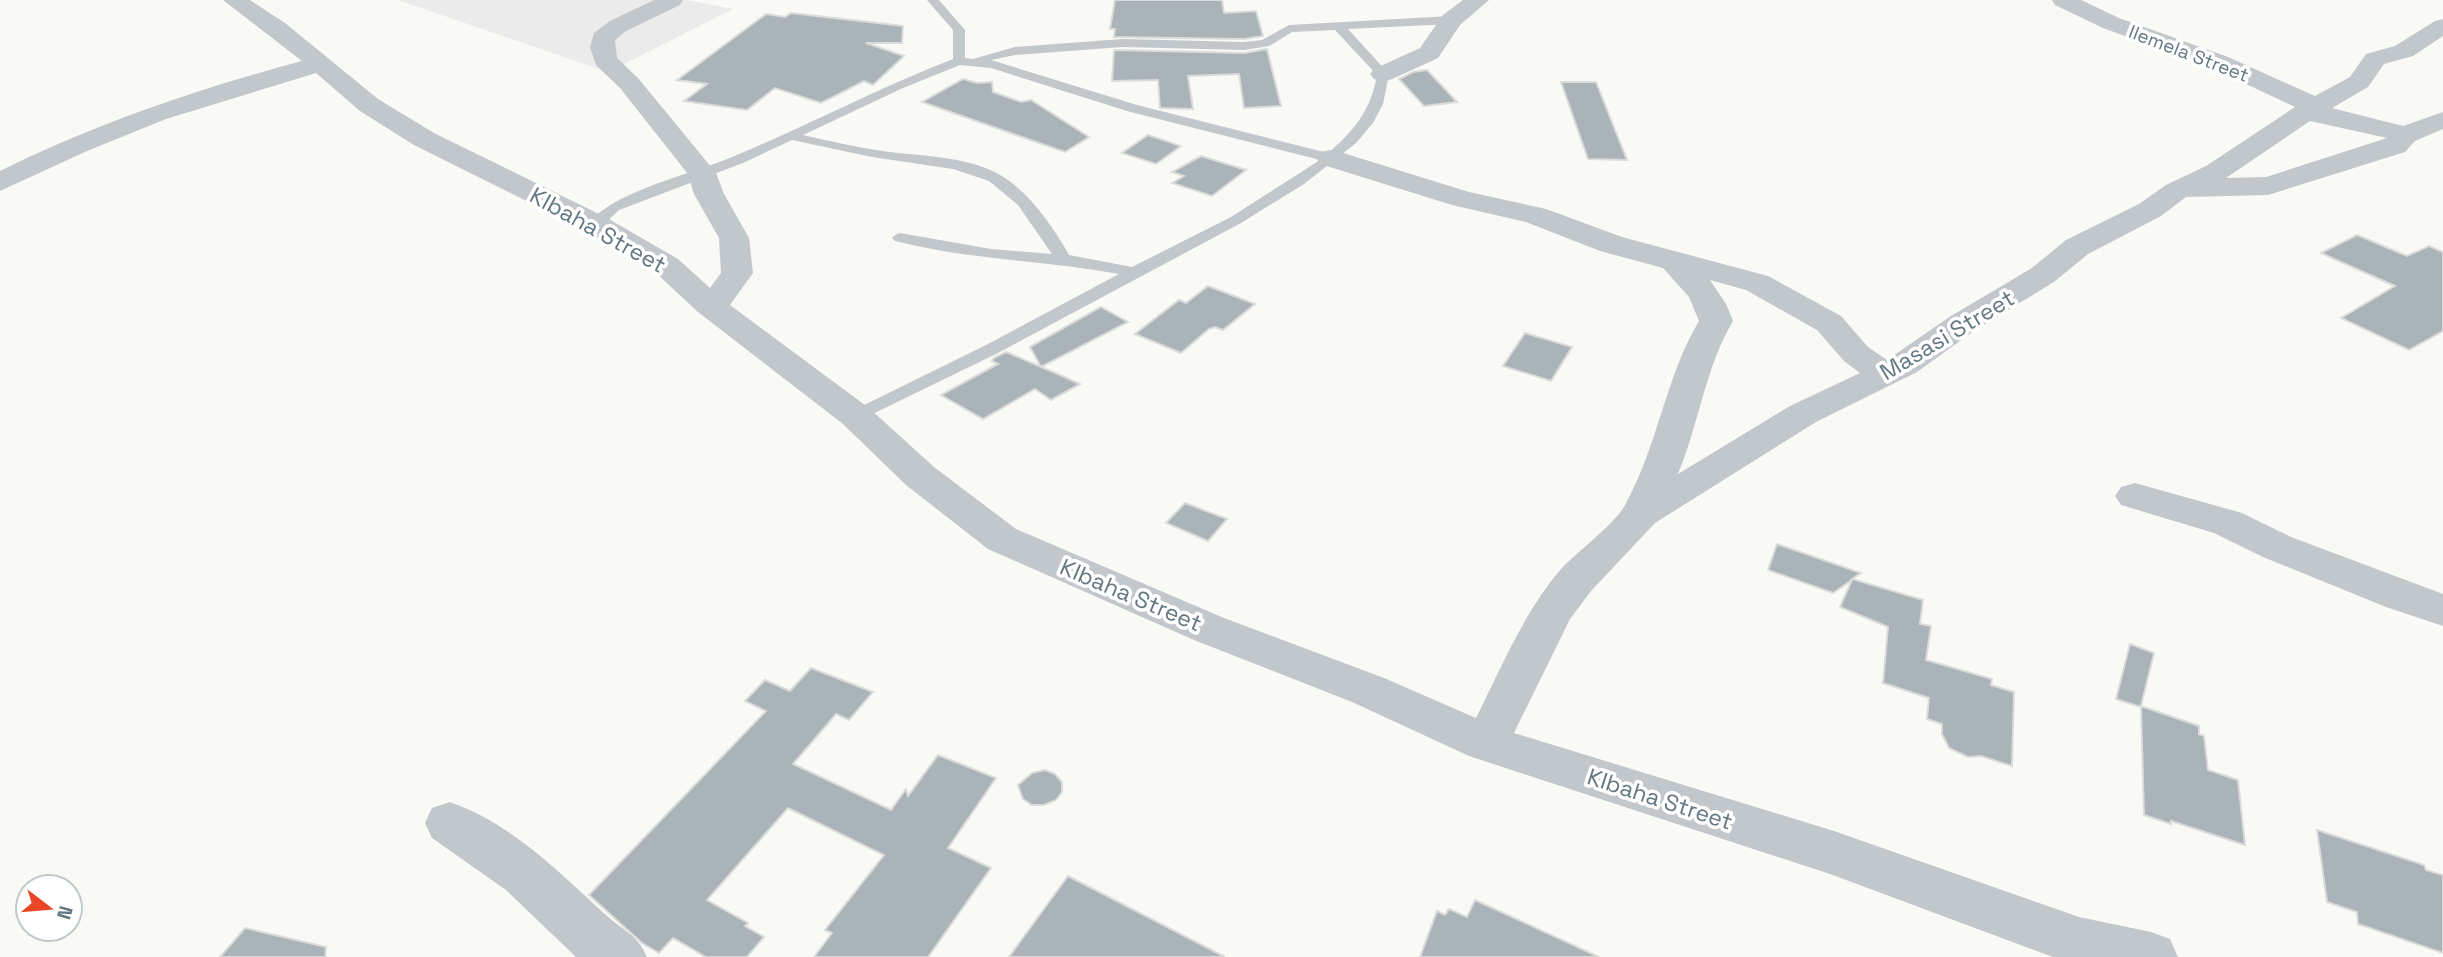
<svg xmlns="http://www.w3.org/2000/svg" width="2443" height="957" font-family="'Space Grotesk',sans-serif">
	<style>
		.built { fill: #eaebea }
		.building { fill: #a9b3b8; stroke: #dbdbd9; stroke-width: 2 }
		.lines { fill: none; stroke-linecap: round; stroke-linejoin: round }
		.service { fill: #c2c7cb; fill-rule: evenodd }
		.minor { fill: #c2c7cb; fill-rule: evenodd }
		.labels { text-anchor: middle; stroke-width: 7; stroke-linejoin: round; paint-order: stroke }
		.far-street-label { font-size: 19px; fill: #637782; stroke: #fff }
		.street-label { font-size: 23px; fill: #637782; stroke: #fff }
	</style>
	<rect width="100%" height="100%" fill="#f9f9f6"/>
	<!-- built -->
	<polygon class="built" points="398,0 686,0 733,9 608,72"/>
	<!-- building -->
	<g class="building">
		<polygon points="1115,0 1222,0 1224,13 1256,11 1263,36 1244,39 1114,37 1115,29 1110,29"/>
		<polygon points="791,13 903,26 902,43 866,43 904,56 873,85 864,81 821,103 775,88 747,110 684,101 707,84 677,80 766,14 785,17"/>
		<polygon points="1267,49 1281,106 1244,108 1239,74 1188,76 1193,109 1160,108 1158,80 1112,81 1114,50 1244,53"/>
		<polygon points="1427,70 1457,102 1424,106 1399,79 1413,72"/>
		<polygon points="963,79 977,83 992,82 993,92 1021,102 1031,100 1089,137 1065,152 922,102"/>
		<polygon points="1561,82 1596,82 1627,160 1588,159"/>
		<polygon points="1148,135 1181,146 1156,164 1122,153"/>
		<polygon points="1201,156 1246,170 1212,196 1172,183 1184,176 1172,172"/>
		<polygon points="2357,235 2407,256 2429,246 2443,252 2443,331 2409,350 2341,318 2395,286 2321,253"/>
		<polygon points="1208,286 1255,304 1223,330 1215,327 1209,329 1181,353 1135,334 1179,300 1186,303"/>
		<polygon points="1101,307 1128,322 1041,367 1030,347"/>
		<polygon points="1525,333 1572,347 1551,381 1503,366"/>
		<polygon points="1006,352 1060,375 1080,384 1051,400 1035,389 983,419 941,395 998,364 992,361 994,358"/>
		<polygon points="1185,503 1227,519 1208,541 1166,523"/>
		<polygon points="1777,544 1861,573 1852,579 1923,600 1920,624 1931,626 1926,660 1992,679 1991,685 2014,692 2012,766 1981,756 1968,757 1949,748 1942,734 1942,724 1927,719 1929,698 1883,683 1888,627 1840,607 1852,580 1833,593 1768,570"/>
		<polygon points="2130,644 2154,653 2141,706 2199,726 2199,734 2204,736 2208,770 2238,780 2245,845 2171,821 2171,824 2144,815 2141,707 2116,699"/>
		<polygon points="811,668 873,692 849,720 836,714 793,764 891,810 906,789 908,796 938,755 996,778 948,848 991,868 928,957 814,957 832,933 825,930 884,855 788,808 707,900 748,923 745,926 764,937 747,957 706,957 673,938 659,953 642,943 589,895 766,711 745,701 765,680 790,691"/>
		<polygon points="1045,770 1055,774 1062,782 1062,792 1056,800 1044,805 1032,805 1023,799 1018,785 1032,773"/>
		<polygon points="2317,830 2424,865 2426,870 2443,875 2443,953 2358,924 2357,912 2327,902"/>
		<polygon points="1068,876 1225,957 1009,957"/>
		<polygon points="1475,900 1599,957 1420,957 1437,911 1445,915 1449,909 1467,917"/>
		<polygon points="245,928 326,947 325,957 220,957"/>
	</g>
	<g class="lines">
		<!-- service -->
		<path class="service" d="M 927,0 L 939,0 L 965,30 L 965,58 L 973,59 L 1015,47 L 1122,39 L 1244,42 L 1262,40 L 1289,25 L 1451,16 L 1457,20 L 1451,24 L 1348,29 L 1389,74 L 1383,104 L 1373,123 L 1356,143 L 1304,184 L 1241,223 L 998,353 L 856,422 L 850,420 L 847,416 L 850,412 L 986,345 L 1119,274 C 1044,260 968,260 895,241 L 892,238 L 895,235 L 900,233 L 991,249 L 1052,254 L 1018,205 L 989,181 L 953,169 L 872,157 L 792,140 L 743,163 L 619,210 L 601,227 L 596,229 L 588,224 C 614,191 692,174 732,157 C 807,126 878,88 953,59 L 953,30 ZM 1335,30 L 1377,75 C 1371,110 1354,131 1328,153 L 1137,105 L 991,60 L 1015,55 L 1122,47 L 1244,50 L 1269,46 L 1292,32 ZM 960,65 L 991,68 L 1127,111 L 1320,160 L 1231,217 L 1132,267 L 1069,255 C 1054,228 1033,198 1008,180 C 973,155 923,157 882,151 C 856,147 829,141 803,135 L 903,88 Z"/>
		<!-- minor -->
		<g class="minor">
			<path d="M 223,0 L 250,0 L 285,23 L 378,99 L 434,133 L 607,218 L 678,259 L 710,288 L 721,273 L 719,238 L 694,194 L 688,174 L 620,88 L 596,65 L 590,47 L 594,33 L 610,21 L 654,0 L 683,0 L 680,5 L 626,31 L 615,40 L 617,58 L 638,78 L 716,173 L 724,194 L 749,238 L 753,273 L 730,305 L 869,408 L 934,467 L 1016,529 L 1224,618 L 1384,678 L 1476,718 C 1501,668 1524,612 1561,569 C 1579,550 1614,525 1625,505 C 1658,446 1665,378 1699,321 L 1689,297 L 1663,268 L 1600,251 L 1526,222 L 1452,205 L 1320,164 L 1316,158 L 1320,152 L 1330,150 L 1340,152 L 1469,192 L 1546,209 L 1622,237 L 1768,276 L 1841,316 L 1868,347 L 1887,360 L 1951,316 L 2032,268 L 2066,240 L 2139,204 L 2166,185 L 2206,166 L 2295,107 L 2210,67 L 2103,28 L 2055,5 L 2052,0 L 2081,0 L 2119,18 L 2228,57 L 2315,96 L 2350,77 L 2366,54 L 2395,46 L 2435,21 L 2443,19 L 2443,36 L 2413,56 L 2384,64 L 2368,87 L 2332,108 L 2403,126 L 2443,112 L 2443,129 L 2415,141 L 2405,152 L 2268,195 L 2186,197 L 2161,216 L 2088,254 L 2054,282 L 1975,330 L 1917,372 L 1816,422 L 1655,523 L 1591,591 L 1570,619 L 1514,733 L 1834,831 L 2079,917 L 2151,932 L 2170,939 L 2178,957 L 2053,957 L 1830,874 L 1469,756 L 1352,702 L 1194,640 L 988,549 L 906,485 L 843,424 L 698,312 L 656,273 L 585,230 L 414,145 L 360,111 L 316,73 L 166,119 L 87,151 L 0,191 L 0,171 C 97,123 198,89 302,61 ZM 2310,121 L 2387,138 L 2266,177 L 2226,178 ZM 1710,280 L 1746,290 L 1817,330 L 1844,361 L 1860,373 L 1790,406 L 1678,474 C 1699,424 1705,368 1733,321 L 1726,304 Z"/>
			<polygon points="1463,0 1489,0 1460,25 1438,58 1392,79 1383,82 1374,79 1370,74 1374,69 1420,48 1443,15"/>
			<polygon points="2135,483 2242,513 2291,537 2443,594 2443,626 2386,607 2263,557 2214,533 2121,505 2115,496 2121,487"/>
			<path d="M 450,802 C 511,823 560,873 607,916 C 625,932 637,934 647,957 L 576,957 L 506,890 L 432,838 L 425,823 L 432,808 Z"/>
		</g>
	</g>
	<g class="labels">
		<!-- far-street labels -->
		<g class="far-street-label">
			<text transform="translate(2189 53) rotate(21)" y="7">Ilemela Street</text>
		</g>
		<!-- street labels -->
		<g class="street-label">
			<text transform="translate(598 230) rotate(29)" y="8">KIbaha Street</text>
			<text transform="translate(1947 335) rotate(-31)" y="8">Masasi Street</text>
			<text transform="translate(1131 595) rotate(23)" y="8">KIbaha Street</text>
			<text transform="translate(1660 799) rotate(18)" y="8">KIbaha Street</text>
		</g>
	</g>
	<!-- north arrow -->
	<g transform="translate(49 908) rotate(106)"><circle r="33" fill="#ffffff" stroke="#c1c9cd" stroke-width="2"/>
	<path d="M0-5L12 26L0 18L-12 26Z" fill="#e84627"/>
	<text y="-10" font-size="19" font-weight="bold" text-anchor="middle" fill="#637782">N</text>
	</g>
</svg>
